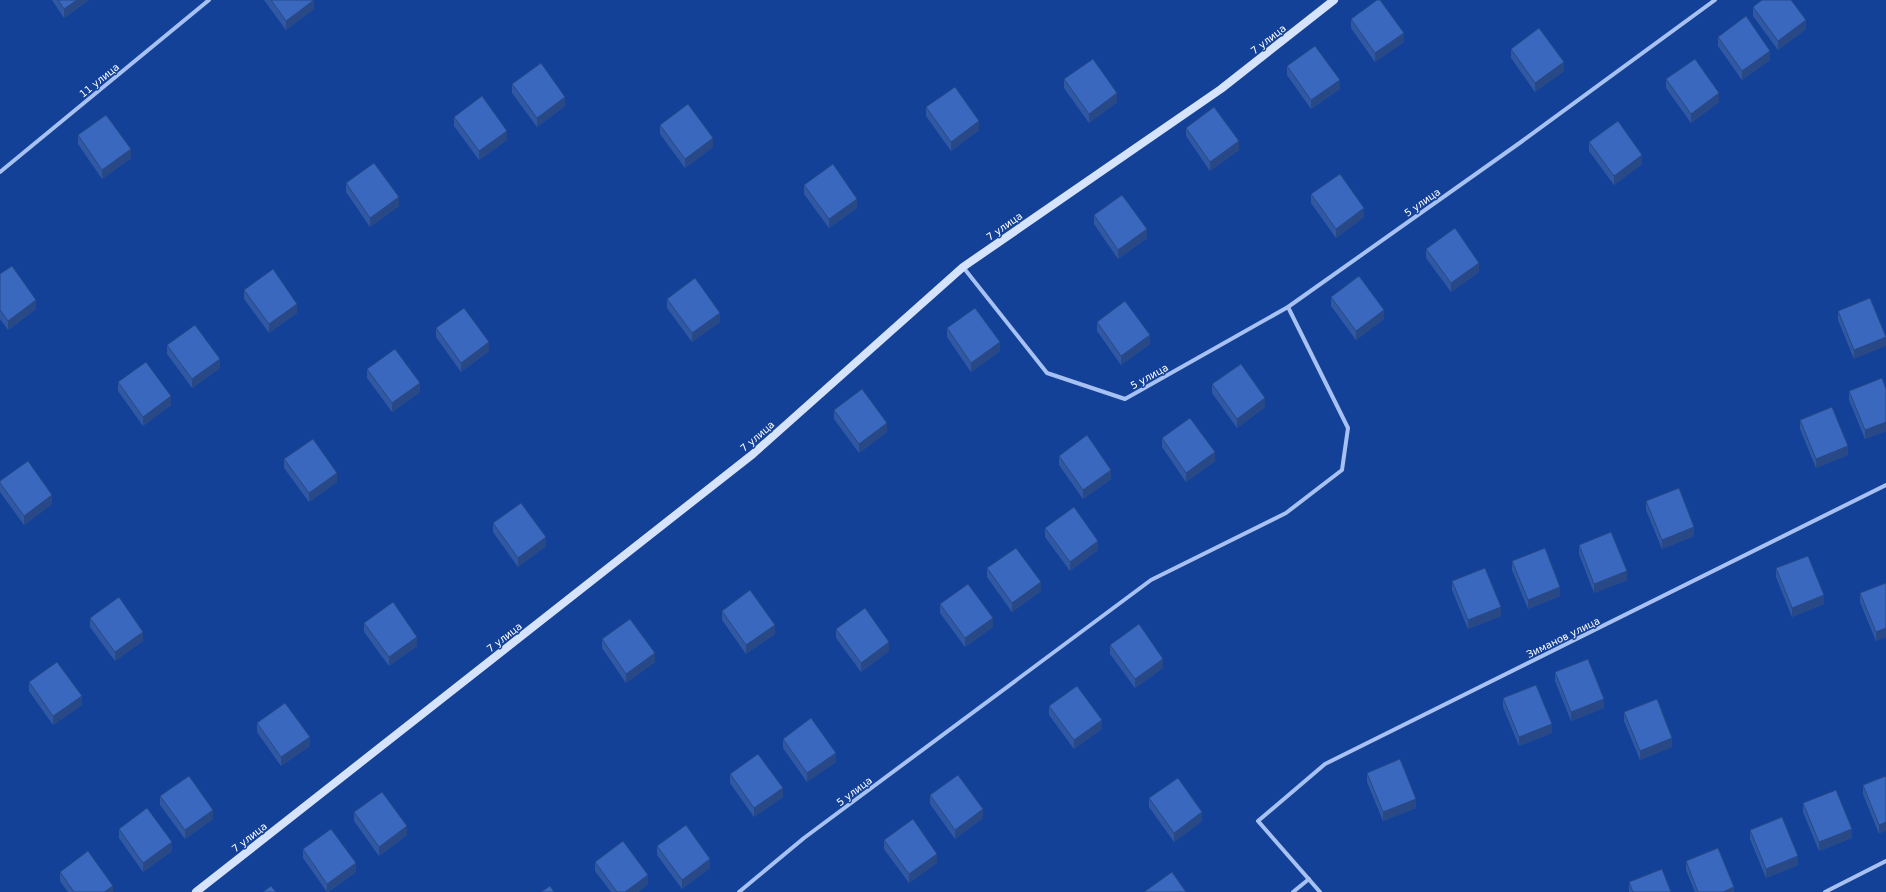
<svg xmlns="http://www.w3.org/2000/svg" width="1886" height="892" font-family="'DejaVu Sans',sans-serif">
	<style>
		.lines { fill: none; stroke-linecap: round; stroke-linejoin: round }
		.street { stroke: #a7c2f2; stroke-width: 4 }
		.secondary { stroke: #d6e3fc; stroke-width: 8 }
		.wall { fill: #3159a3 }
		.shaded-wall { fill: #284985 }
		.building { fill: #3968be; stroke: #284985 }
		.labels { text-anchor: middle; stroke-width: 3; stroke-linejoin: round; paint-order: stroke }
		.street-label { font-size: 10px; fill: #fff; stroke: #144198 }
	</style>
	<rect width="100%" height="100%" fill="#144198"/>
	<g class="lines">
		<!-- street -->
		<g class="street">
			<polyline points="0,172 209,0"/>
			<polyline points="963,267 1047,373 1125,399 1288,307 1521,142 1715,0"/>
			<polyline points="739,892 804,838 1151,580 1286,513 1342,470 1348,428 1288,307"/>
			<polyline points="1293,892 1309,879"/>
			<polyline points="1320,892 1258,821 1325,764 1886,485"/>
			<polyline points="1825,892 1886,861"/>
		</g>
		<!-- secondary -->
		<polyline class="secondary" points="196,892 753,454 963,267 1221,89 1334,0"/>
	</g>
	<!-- wall -->
	<g class="wall">
		<polygon points="52,0 89,0 64,18"/>
		<polygon points="264,0 314,0 314,9 286,30"/>
		<polygon points="1753,7 1806,29 1778,50 1753,16"/>
		<polygon points="1351,19 1404,42 1375,62 1351,28"/>
		<polygon points="1718,37 1770,60 1742,80 1718,46"/>
		<polygon points="1511,49 1564,71 1535,92 1511,58"/>
		<polygon points="1287,66 1340,89 1311,109 1287,75"/>
		<polygon points="1064,79 1117,102 1089,123 1064,88"/>
		<polygon points="1666,79 1719,102 1691,123 1666,88"/>
		<polygon points="512,84 565,106 537,127 512,93"/>
		<polygon points="926,107 979,130 951,151 926,116"/>
		<polygon points="454,117 507,140 479,160 454,126"/>
		<polygon points="660,125 713,147 685,168 660,134"/>
		<polygon points="1186,128 1239,150 1210,171 1186,136"/>
		<polygon points="78,135 131,158 102,179 78,144"/>
		<polygon points="1589,142 1642,164 1614,185 1589,151"/>
		<polygon points="346,183 399,206 370,227 346,192"/>
		<polygon points="804,185 857,208 829,228 804,194"/>
		<polygon points="1311,194 1364,217 1336,238 1311,203"/>
		<polygon points="1094,215 1147,238 1118,259 1094,224"/>
		<polygon points="1426,249 1479,272 1451,292 1426,258"/>
		<polygon points="0,274 36,309 8,330 0,319"/>
		<polygon points="244,290 297,313 269,333 244,299"/>
		<polygon points="1331,297 1384,319 1356,340 1331,306"/>
		<polygon points="1870,298 1854,359 1838,320 1838,311"/>
		<polygon points="667,299 720,322 692,342 667,308"/>
		<polygon points="1097,322 1150,344 1121,365 1097,331"/>
		<polygon points="436,328 489,351 461,372 436,337"/>
		<polygon points="947,328 1000,351 971,372 947,337"/>
		<polygon points="167,345 220,368 192,388 167,354"/>
		<polygon points="367,369 420,392 392,412 367,378"/>
		<polygon points="118,382 171,405 143,426 118,391"/>
		<polygon points="1212,384 1265,407 1237,428 1212,393"/>
		<polygon points="1886,389 1886,431 1865,439 1849,400 1849,391"/>
		<polygon points="834,410 887,432 859,453 834,419"/>
		<polygon points="1800,420 1848,455 1816,468 1800,429"/>
		<polygon points="1162,438 1215,461 1186,482 1162,447"/>
		<polygon points="1059,456 1111,479 1083,499 1059,465"/>
		<polygon points="284,459 337,482 309,502 284,468"/>
		<polygon points="0,481 52,504 24,525 0,492"/>
		<polygon points="1646,501 1694,536 1662,549 1646,510"/>
		<polygon points="493,523 546,546 518,567 493,532"/>
		<polygon points="1045,528 1098,550 1070,571 1045,537"/>
		<polygon points="1579,545 1627,580 1594,593 1579,554"/>
		<polygon points="1512,561 1560,596 1528,609 1512,570"/>
		<polygon points="987,568 1041,591 1012,612 987,577"/>
		<polygon points="1776,568 1824,604 1792,617 1776,577"/>
		<polygon points="1452,581 1501,616 1468,629 1452,590"/>
		<polygon points="1886,583 1886,637 1876,641 1860,602 1860,593"/>
		<polygon points="940,604 993,627 965,647 940,613"/>
		<polygon points="722,611 775,634 746,654 722,620"/>
		<polygon points="90,618 143,641 115,661 90,627"/>
		<polygon points="364,623 417,646 389,666 364,632"/>
		<polygon points="836,629 889,651 861,672 836,638"/>
		<polygon points="602,639 655,662 626,683 602,648"/>
		<polygon points="1110,645 1163,668 1135,688 1110,654"/>
		<polygon points="1555,672 1604,708 1571,721 1555,681"/>
		<polygon points="29,682 82,705 53,725 29,691"/>
		<polygon points="1503,698 1552,733 1519,746 1503,707"/>
		<polygon points="1049,706 1102,729 1074,749 1049,715"/>
		<polygon points="1624,712 1672,747 1640,760 1624,721"/>
		<polygon points="257,723 310,746 281,766 257,732"/>
		<polygon points="783,739 836,762 807,782 783,748"/>
		<polygon points="1367,773 1416,808 1383,821 1367,782"/>
		<polygon points="730,774 783,797 754,817 730,783"/>
		<polygon points="1886,776 1879,834 1863,794 1863,785"/>
		<polygon points="930,795 983,818 955,839 930,804"/>
		<polygon points="160,796 213,819 185,839 160,805"/>
		<polygon points="1149,798 1202,821 1174,842 1149,807"/>
		<polygon points="1803,803 1852,838 1819,851 1803,812"/>
		<polygon points="354,812 407,835 379,856 354,821"/>
		<polygon points="119,829 172,851 143,872 119,838"/>
		<polygon points="1750,830 1798,865 1766,878 1750,839"/>
		<polygon points="884,840 937,863 909,883 884,849"/>
		<polygon points="657,846 710,868 682,889 657,855"/>
		<polygon points="303,849 356,872 328,892 327,892 303,858"/>
		<polygon points="1686,861 1734,892 1695,892 1686,870"/>
		<polygon points="595,862 648,884 638,892 611,892 595,871"/>
		<polygon points="60,872 113,892 68,892 60,881"/>
		<polygon points="1629,882 1671,892 1629,892"/>
	</g>
	<!-- shaded-wall -->
	<g class="shaded-wall">
		<polygon points="77,0 89,0 64,18 64,9"/>
		<polygon points="314,0 314,9 286,30 286,21"/>
		<polygon points="1806,20 1806,29 1778,50 1778,41"/>
		<polygon points="1404,33 1404,42 1375,62 1375,53"/>
		<polygon points="1770,51 1770,60 1742,80 1742,71"/>
		<polygon points="1564,62 1564,71 1535,92 1535,83"/>
		<polygon points="1340,80 1340,89 1311,109 1311,100"/>
		<polygon points="1117,93 1117,102 1089,123 1089,114"/>
		<polygon points="1719,93 1719,102 1691,123 1691,114"/>
		<polygon points="565,97 565,106 537,127 537,118"/>
		<polygon points="979,121 979,130 951,151 951,142"/>
		<polygon points="507,131 507,140 479,160 479,151"/>
		<polygon points="713,138 713,147 685,168 685,159"/>
		<polygon points="1239,141 1239,150 1210,171 1210,162"/>
		<polygon points="131,149 131,158 102,179 102,170"/>
		<polygon points="1642,155 1642,164 1614,185 1614,176"/>
		<polygon points="399,197 399,206 370,227 370,218"/>
		<polygon points="857,199 857,208 829,228 829,219"/>
		<polygon points="1364,208 1364,217 1336,238 1336,229"/>
		<polygon points="1147,229 1147,238 1118,259 1118,250"/>
		<polygon points="1479,263 1479,272 1451,292 1451,283"/>
		<polygon points="36,300 36,309 8,330 8,321"/>
		<polygon points="297,304 297,313 269,333 269,324"/>
		<polygon points="1384,310 1384,319 1356,340 1356,331"/>
		<polygon points="720,313 720,322 692,342 692,333"/>
		<polygon points="1150,335 1150,344 1121,365 1121,356"/>
		<polygon points="1886,337 1886,346 1854,359 1854,350"/>
		<polygon points="489,342 489,351 461,372 461,363"/>
		<polygon points="1000,342 1000,351 971,372 971,363"/>
		<polygon points="220,359 220,368 192,388 192,379"/>
		<polygon points="420,383 420,392 392,412 392,403"/>
		<polygon points="171,396 171,405 143,426 143,417"/>
		<polygon points="1265,398 1265,407 1237,428 1237,419"/>
		<polygon points="1886,422 1886,431 1865,439 1865,430"/>
		<polygon points="887,423 887,432 859,453 859,444"/>
		<polygon points="1848,446 1848,455 1816,468 1816,459"/>
		<polygon points="1215,452 1215,461 1186,482 1186,473"/>
		<polygon points="1111,470 1111,479 1083,499 1083,490"/>
		<polygon points="337,473 337,482 309,502 309,493"/>
		<polygon points="52,495 52,504 24,525 24,516"/>
		<polygon points="1694,527 1694,536 1662,549 1662,540"/>
		<polygon points="546,537 546,546 518,567 518,558"/>
		<polygon points="1098,541 1098,550 1070,571 1070,562"/>
		<polygon points="1627,571 1627,580 1594,593 1594,584"/>
		<polygon points="1041,582 1041,591 1012,612 1012,603"/>
		<polygon points="1560,587 1560,596 1528,609 1528,600"/>
		<polygon points="1824,595 1824,604 1792,617 1792,608"/>
		<polygon points="1501,607 1501,616 1468,629 1468,620"/>
		<polygon points="993,618 993,627 965,647 965,638"/>
		<polygon points="775,625 775,634 746,654 746,645"/>
		<polygon points="1886,628 1886,637 1876,641 1876,632"/>
		<polygon points="143,632 143,641 115,661 115,652"/>
		<polygon points="417,637 417,646 389,666 389,657"/>
		<polygon points="889,642 889,651 861,672 861,663"/>
		<polygon points="655,653 655,662 626,683 626,674"/>
		<polygon points="1163,659 1163,668 1135,688 1135,679"/>
		<polygon points="82,696 82,705 53,725 53,716"/>
		<polygon points="1604,699 1604,708 1571,721 1571,712"/>
		<polygon points="1102,720 1102,729 1074,749 1074,740"/>
		<polygon points="1552,724 1552,733 1519,746 1519,737"/>
		<polygon points="310,737 310,746 281,766 281,757"/>
		<polygon points="1672,738 1672,747 1640,760 1640,751"/>
		<polygon points="836,753 836,762 807,782 807,773"/>
		<polygon points="783,788 783,797 754,817 754,808"/>
		<polygon points="1416,799 1416,808 1383,821 1383,812"/>
		<polygon points="983,809 983,818 955,839 955,830"/>
		<polygon points="213,810 213,819 185,839 185,830"/>
		<polygon points="1202,812 1202,821 1174,842 1174,833"/>
		<polygon points="1886,822 1886,831 1879,834 1879,825"/>
		<polygon points="407,826 407,835 379,856 379,847"/>
		<polygon points="1852,829 1852,838 1819,851 1819,842"/>
		<polygon points="172,842 172,851 143,872 143,863"/>
		<polygon points="937,854 937,863 909,883 909,874"/>
		<polygon points="1798,856 1798,865 1766,878 1766,869"/>
		<polygon points="710,859 710,868 682,889 682,880"/>
		<polygon points="356,863 356,872 327,892 327,884"/>
		<polygon points="648,875 648,884 638,892 625,892"/>
		<polygon points="113,886 113,892 104,892"/>
		<polygon points="1734,887 1734,892 1723,892"/>
	</g>
	<!-- building -->
	<g class="building">
		<polygon points="58,0 77,0 64,9"/>
		<polygon points="271,0 314,0 286,21"/>
		<polygon points="1377,0 1380,0 1404,33 1375,53 1351,19"/>
		<polygon points="1762,0 1791,0 1806,20 1778,41 1753,7"/>
		<polygon points="1746,16 1770,51 1742,71 1718,37"/>
		<polygon points="1539,28 1564,62 1535,83 1511,49"/>
		<polygon points="1315,46 1340,80 1311,100 1287,66"/>
		<polygon points="1093,59 1117,93 1089,114 1064,79"/>
		<polygon points="1695,59 1719,93 1691,114 1666,79"/>
		<polygon points="541,63 565,97 537,118 512,84"/>
		<polygon points="955,87 979,121 951,142 926,107"/>
		<polygon points="482,96 507,131 479,151 454,117"/>
		<polygon points="688,104 713,138 685,159 660,125"/>
		<polygon points="1214,107 1239,141 1210,162 1186,128"/>
		<polygon points="106,115 131,149 102,170 78,135"/>
		<polygon points="1618,121 1642,155 1614,176 1589,142"/>
		<polygon points="374,163 399,197 370,218 346,183"/>
		<polygon points="833,164 857,199 829,219 804,185"/>
		<polygon points="1340,174 1364,208 1336,229 1311,194"/>
		<polygon points="1122,195 1147,229 1118,250 1094,215"/>
		<polygon points="1455,228 1479,263 1451,283 1426,249"/>
		<polygon points="12,266 36,300 8,321 0,310 0,274"/>
		<polygon points="273,269 297,304 269,324 244,290"/>
		<polygon points="1359,276 1384,310 1356,331 1331,297"/>
		<polygon points="695,278 720,313 692,333 667,299"/>
		<polygon points="1870,298 1886,337 1854,350 1838,311"/>
		<polygon points="1125,301 1150,335 1121,356 1097,322"/>
		<polygon points="464,308 489,342 461,363 436,328"/>
		<polygon points="975,308 1000,342 971,363 947,328"/>
		<polygon points="195,325 220,359 192,379 167,345"/>
		<polygon points="395,349 420,383 392,403 367,369"/>
		<polygon points="146,362 171,396 143,417 118,382"/>
		<polygon points="1241,364 1265,398 1237,419 1212,384"/>
		<polygon points="1882,378 1886,389 1886,422 1865,430 1849,391"/>
		<polygon points="862,389 887,423 859,444 834,410"/>
		<polygon points="1832,407 1848,446 1816,459 1800,420"/>
		<polygon points="1190,418 1215,452 1186,473 1162,438"/>
		<polygon points="1087,435 1111,470 1083,490 1059,456"/>
		<polygon points="313,439 337,473 309,493 284,459"/>
		<polygon points="28,461 52,495 24,516 0,483 0,481"/>
		<polygon points="1679,488 1694,527 1662,540 1646,501"/>
		<polygon points="521,503 546,537 518,558 493,523"/>
		<polygon points="1074,507 1098,541 1070,562 1045,528"/>
		<polygon points="1611,532 1627,571 1594,584 1579,545"/>
		<polygon points="1016,548 1041,582 1012,603 987,568"/>
		<polygon points="1545,548 1560,587 1528,600 1512,561"/>
		<polygon points="1808,556 1824,595 1792,608 1776,568"/>
		<polygon points="1485,568 1501,607 1468,620 1452,581"/>
		<polygon points="1886,583 1886,628 1876,632 1860,593"/>
		<polygon points="968,584 993,618 965,638 940,604"/>
		<polygon points="750,590 775,625 746,645 722,611"/>
		<polygon points="119,597 143,632 115,652 90,618"/>
		<polygon points="393,602 417,637 389,657 364,623"/>
		<polygon points="865,608 889,642 861,663 836,629"/>
		<polygon points="630,619 655,653 626,674 602,639"/>
		<polygon points="1139,624 1163,659 1135,679 1110,645"/>
		<polygon points="1588,659 1604,699 1571,712 1555,672"/>
		<polygon points="57,662 82,696 53,716 29,682"/>
		<polygon points="1536,685 1552,724 1519,737 1503,698"/>
		<polygon points="1077,686 1102,720 1074,740 1049,706"/>
		<polygon points="1657,699 1672,738 1640,751 1624,712"/>
		<polygon points="285,703 310,737 281,757 257,723"/>
		<polygon points="811,718 836,753 807,773 783,739"/>
		<polygon points="758,754 783,788 754,808 730,774"/>
		<polygon points="1400,759 1416,799 1383,812 1367,773"/>
		<polygon points="958,775 983,809 955,830 930,795"/>
		<polygon points="189,776 213,810 185,830 160,796"/>
		<polygon points="1886,776 1886,822 1879,825 1863,785"/>
		<polygon points="1178,778 1202,812 1174,833 1149,798"/>
		<polygon points="1836,790 1852,829 1819,842 1803,803"/>
		<polygon points="382,792 407,826 379,847 354,812"/>
		<polygon points="147,808 172,842 143,863 119,829"/>
		<polygon points="1782,817 1798,856 1766,869 1750,830"/>
		<polygon points="913,819 937,854 909,874 884,840"/>
		<polygon points="686,825 710,859 682,880 657,846"/>
		<polygon points="331,829 356,863 327,884 303,849"/>
		<polygon points="623,841 648,875 625,892 617,892 595,862"/>
		<polygon points="1718,848 1734,887 1723,892 1698,892 1686,861"/>
		<polygon points="88,851 113,886 104,892 74,892 60,872"/>
		<polygon points="1662,869 1671,892 1633,892 1629,882"/>
		<polygon points="1172,872 1186,892 1144,892"/>
		<polygon points="271,886 276,892 263,892"/>
		<polygon points="550,886 554,892 541,892"/>
	</g>
	<g class="labels">
		<!-- street labels -->
		<g class="street-label">
			<text transform="translate(1268 39) rotate(-38)" y="4">7 улица</text>
			<text transform="translate(99 80) rotate(-39)" y="4">11 улица</text>
			<text transform="translate(1422 202) rotate(-35)" y="4">5 улица</text>
			<text transform="translate(1004 226) rotate(-35)" y="4">7 улица</text>
			<text transform="translate(1149 376) rotate(-29)" y="4">5 улица</text>
			<text transform="translate(757 436) rotate(-41)" y="4">7 улица</text>
			<text transform="translate(504 637) rotate(-38)" y="4">7 улица</text>
			<text transform="translate(1563 637) rotate(-26)" y="4">Зиманов улица</text>
			<text transform="translate(854 791) rotate(-37)" y="4">5 улица</text>
			<text transform="translate(249 837) rotate(-38)" y="4">7 улица</text>
		</g>
	</g>
</svg>
